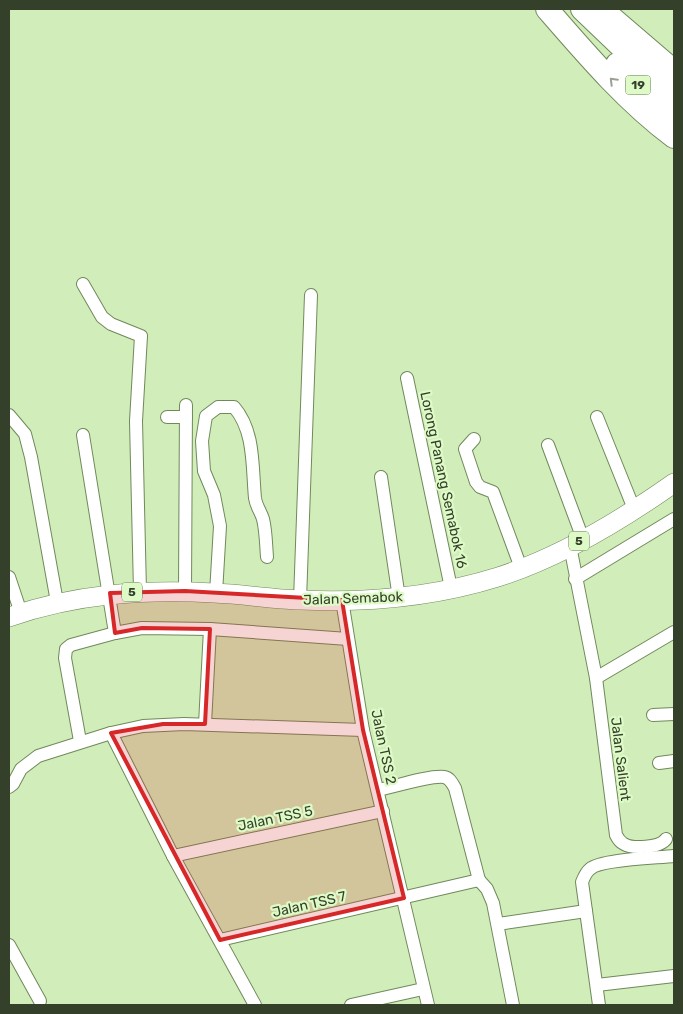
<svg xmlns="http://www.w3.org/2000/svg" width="683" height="1014" font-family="Rubik,sans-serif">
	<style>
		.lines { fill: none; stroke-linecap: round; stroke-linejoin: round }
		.street-casing { stroke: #70895a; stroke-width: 14 }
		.primary-casing { stroke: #70895a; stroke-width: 20 }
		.highway-casing { stroke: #70895a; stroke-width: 24 }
		.street { stroke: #fff; stroke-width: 12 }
		.primary { stroke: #fff; stroke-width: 19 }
		.highway { stroke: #fff; stroke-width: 22 }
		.oneway { stroke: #9aa095 }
		.marked { fill: #d62828; fill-opacity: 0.2; stroke: #d62828; stroke-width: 4; stroke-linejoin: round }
		.labels { text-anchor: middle; stroke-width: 4.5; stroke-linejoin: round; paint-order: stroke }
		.shield { fill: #defac7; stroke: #68785a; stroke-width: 1 }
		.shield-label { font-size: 12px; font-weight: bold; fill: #35402b }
		.street-label { font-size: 14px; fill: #35402b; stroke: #defac7 }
	</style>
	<rect width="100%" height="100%" fill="#d1edba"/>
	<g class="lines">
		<!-- street casing -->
		<g class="street-casing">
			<g id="street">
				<polyline points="83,284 102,317 111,324 141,336 136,421 140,591"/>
				<polyline points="407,378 451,588"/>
				<polyline points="9,415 25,434 31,457 57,602"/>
				<polyline points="167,417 186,417"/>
				<polyline points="597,417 634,509"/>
				<polyline points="83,435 115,633"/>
				<polyline points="474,439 465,449 476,482 480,487 493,492 521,568"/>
				<polyline points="548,445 583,539"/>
				<polyline points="381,477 399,598"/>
				<path d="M 570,546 L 596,678 L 616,835 C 618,839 620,842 624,844 C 632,849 660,848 666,839"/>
				<polyline points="9,577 21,613"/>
				<polyline points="575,579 674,519"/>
				<polyline points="185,591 186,405"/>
				<path d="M 216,593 L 220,526 L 214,495 L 204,471 L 202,441 L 206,416 L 218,407 L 234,407 C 255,431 252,467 255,498 C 256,506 261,512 263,519 C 266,531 266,545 267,557"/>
				<polyline points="300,600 311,295"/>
				<polyline points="342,600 363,730 428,1005"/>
				<polyline points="596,678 674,632"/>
				<polyline points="653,715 674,714"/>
				<polyline points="205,724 210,629"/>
				<polyline points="111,733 173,856 255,1005"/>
				<polyline points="80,741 65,658 66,649 71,645 115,633 142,628 210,629 348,639"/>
				<polyline points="659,763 674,761"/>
				<polyline points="9,787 13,784 21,769 38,756 111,733 143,726 184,724 363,730"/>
				<path d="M 378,790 C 393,787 430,775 444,777 C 450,778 452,783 455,788 L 479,880"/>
				<polyline points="173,856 383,811"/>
				<polyline points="479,880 487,889 493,903 513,1005"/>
				<polyline points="498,924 586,911"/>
				<polyline points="220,940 479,880"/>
				<polyline points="9,945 40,1001"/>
				<polyline points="597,985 674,976"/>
				<polyline points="351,1005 423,989"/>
				<path d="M 599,1005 L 582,882 C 584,877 586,872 590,869 C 601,859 657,858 674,856"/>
			</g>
		</g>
		<!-- primary casing -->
		<g class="primary-casing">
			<path id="primary" d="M 9,617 C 76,594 143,589 214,593 C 242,594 271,599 300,600 C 367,603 434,597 498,577 C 558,558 623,519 674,483"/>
		</g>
		<!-- highway casing -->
		<g class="highway-casing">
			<g id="highway">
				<path d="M 547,9 C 586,54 626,101 674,137"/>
				<polyline points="582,9 674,97"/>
				<polyline points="604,11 674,71"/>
				<polyline points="617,64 674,118"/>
			</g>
		</g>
		<!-- street -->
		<use href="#street" class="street"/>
		<!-- primary -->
		<use href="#primary" class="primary"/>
		<!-- highway -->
		<use href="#highway" class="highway"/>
	</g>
	<!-- one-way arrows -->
	<defs><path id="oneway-chevron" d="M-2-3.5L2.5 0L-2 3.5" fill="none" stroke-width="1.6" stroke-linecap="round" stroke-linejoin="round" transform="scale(1.25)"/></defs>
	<use class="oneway" href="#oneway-chevron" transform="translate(613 81) rotate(-135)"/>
	<!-- marked area -->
	<path class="marked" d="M 185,591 L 342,600 L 363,730 L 404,898 L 220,940 L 111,733 L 163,724 L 205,724 L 210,629 L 142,628 L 115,633 L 110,593 Z"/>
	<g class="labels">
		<!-- shield labels -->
		<g class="shield">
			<rect x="625.5" y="75.5" width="25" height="19" rx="4"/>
			<rect x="569" y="531.5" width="20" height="19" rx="4"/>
			<rect x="122" y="582.5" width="20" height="19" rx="4"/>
		</g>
		<g class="shield-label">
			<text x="638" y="89">19</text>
			<text x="579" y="545">5</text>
			<text x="132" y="596">5</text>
		</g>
		<!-- street labels -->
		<g class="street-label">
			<text transform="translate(444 480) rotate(78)" y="5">Lorong Panang Semabok 16</text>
			<text transform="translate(353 598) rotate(-2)" y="5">Jalan Semabok</text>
			<text transform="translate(384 747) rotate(78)" y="5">Jalan TSS 2</text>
			<text transform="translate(621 759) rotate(83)" y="5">Jalan Salient</text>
			<text transform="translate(275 818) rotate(-12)" y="5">Jalan TSS 5</text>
			<text transform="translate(309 904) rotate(-13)" y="5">Jalan TSS 7</text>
		</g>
	</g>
	<!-- border -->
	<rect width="683" height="1014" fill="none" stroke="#35402b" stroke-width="20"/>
</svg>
